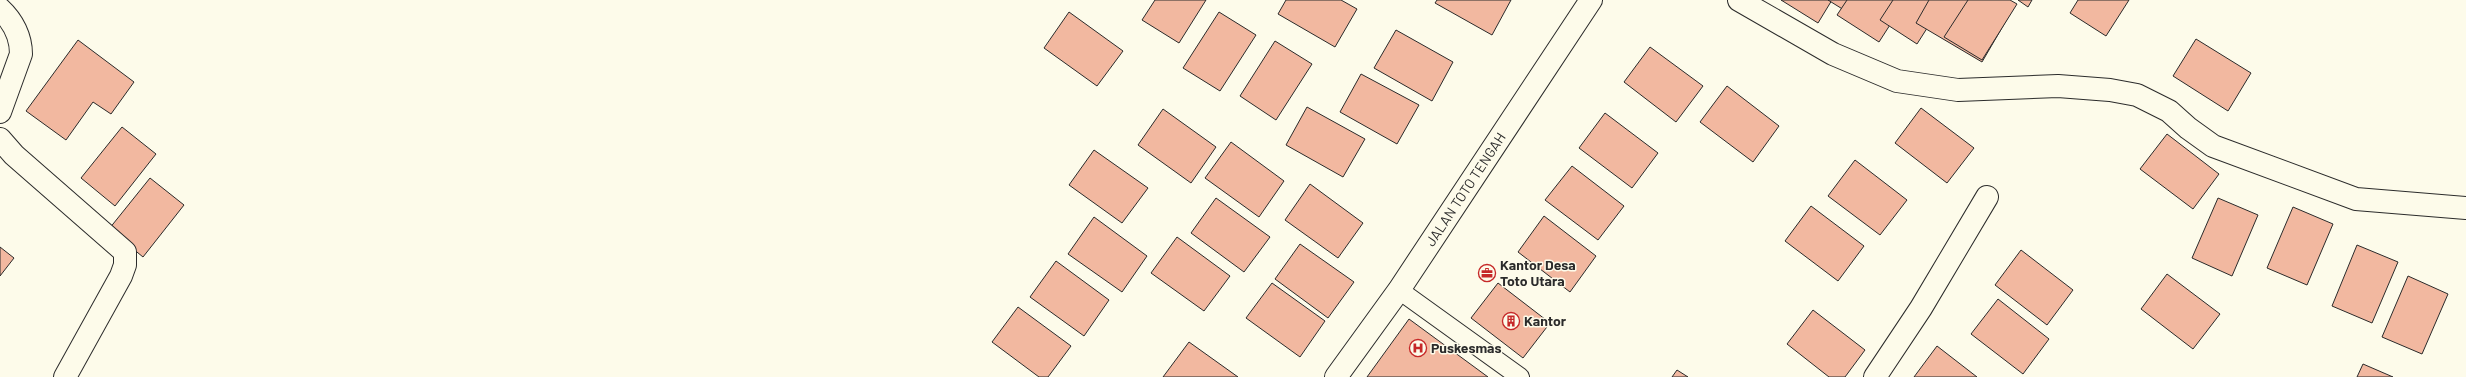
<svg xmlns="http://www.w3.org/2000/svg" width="2466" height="377" font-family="Barlow,sans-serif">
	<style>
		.building { fill: #f2b8a0; stroke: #2b2b2b }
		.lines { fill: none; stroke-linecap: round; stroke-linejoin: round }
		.service-casing { stroke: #2b2b2b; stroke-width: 20 }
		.minor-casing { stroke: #2b2b2b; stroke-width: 24 }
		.service { stroke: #fdfbea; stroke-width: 18 }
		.minor { stroke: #fdfbea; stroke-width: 22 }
		.labels { text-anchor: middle; stroke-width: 3; stroke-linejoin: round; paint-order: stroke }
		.street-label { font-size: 14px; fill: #2b2b2b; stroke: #fdfbea }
		.poi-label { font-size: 14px; font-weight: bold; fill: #2b2b2b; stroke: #fdfbea; text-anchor: start }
	</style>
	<rect width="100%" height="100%" fill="#fdfbea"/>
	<!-- building -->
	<g class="building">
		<polygon points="1155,0 1206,0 1179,43 1142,20"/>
		<polygon points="1286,0 1341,0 1357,9 1335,47 1278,14"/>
		<polygon points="1437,0 1511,0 1492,35 1435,3"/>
		<polygon points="1781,0 1832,0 1818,23"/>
		<polygon points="1828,0 1872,0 1860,20"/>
		<polygon points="1847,0 1906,0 1879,42 1837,15"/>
		<polygon points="1893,0 1945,0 1917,44 1880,20"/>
		<polygon points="1929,0 1987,0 2010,14 1982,62 1916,23"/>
		<polygon points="1968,0 2010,0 2017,4 1982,60 1944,37"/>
		<polygon points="2018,0 2032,0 2028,7"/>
		<polygon points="2078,0 2129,0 2106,36 2070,13"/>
		<polygon points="1069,12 1123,51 1097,86 1044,48"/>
		<polygon points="1219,12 1256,35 1220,91 1183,68"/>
		<polygon points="1396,30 1453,62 1432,101 1374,68"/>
		<polygon points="2196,39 2251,73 2228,111 2173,76"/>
		<polygon points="78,40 134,82 111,114 93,102 66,140 26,111"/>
		<polygon points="1275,41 1312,64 1276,120 1240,96"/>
		<polygon points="1650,47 1703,86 1676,122 1624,82"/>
		<polygon points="1361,74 1419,105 1397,144 1340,112"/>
		<polygon points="1727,86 1779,126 1753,162 1700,122"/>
		<polygon points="1307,107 1365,139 1343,177 1286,145"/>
		<polygon points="1921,108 1974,148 1947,183 1895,143"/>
		<polygon points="1163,109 1216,147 1191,183 1138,145"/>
		<polygon points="1605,113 1658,153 1632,188 1579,148"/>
		<polygon points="122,127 156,154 115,206 81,178"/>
		<polygon points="2167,134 2219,174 2193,209 2140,169"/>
		<polygon points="1231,142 1284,181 1259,217 1205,178"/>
		<polygon points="1094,150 1148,188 1122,223 1069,185"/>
		<polygon points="1855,160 1907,200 1880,235 1828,196"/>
		<polygon points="1572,166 1624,206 1598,240 1545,200"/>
		<polygon points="150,178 184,205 143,257 109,229"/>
		<polygon points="1310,184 1363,223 1338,258 1285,220"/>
		<polygon points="1216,198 1270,237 1244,272 1191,233"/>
		<polygon points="2218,198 2258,215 2232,276 2192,258"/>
		<polygon points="1811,206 1864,246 1838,281 1785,241"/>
		<polygon points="2293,207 2333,224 2307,285 2267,268"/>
		<polygon points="1544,216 1596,256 1570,292 1518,252"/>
		<polygon points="1094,217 1147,256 1122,292 1068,254"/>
		<polygon points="1177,237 1230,276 1204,311 1151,273"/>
		<polygon points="1300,244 1354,282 1328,318 1275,279"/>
		<polygon points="2357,245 2398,262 2372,323 2332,306"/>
		<polygon points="0,247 14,258 0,276"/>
		<polygon points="2021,250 2073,290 2047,325 1995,285"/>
		<polygon points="1056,261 1109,300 1084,336 1030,297"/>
		<polygon points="2167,274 2220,314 2193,349 2141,309"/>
		<polygon points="2408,276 2448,294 2422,354 2382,337"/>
		<polygon points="1272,283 1325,321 1300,357 1246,318"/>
		<polygon points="1498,283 1550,323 1523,358 1471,318"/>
		<polygon points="1998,299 2049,339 2023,374 1971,334"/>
		<polygon points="1018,307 1071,346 1048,377 1039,377 992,342"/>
		<polygon points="1813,310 1865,350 1845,377 1829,377 1787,344"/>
		<polygon points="1409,319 1488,377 1367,377"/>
		<polygon points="1189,342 1238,377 1163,377"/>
		<polygon points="1937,346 1977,377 1914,377"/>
		<polygon points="2363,364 2393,377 2357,377"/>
		<polygon points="1677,370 1688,377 1672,377"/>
	</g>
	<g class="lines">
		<!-- service casing -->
		<g class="service-casing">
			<polyline id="service" points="1399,290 1520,377"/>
		</g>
		<!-- minor casing -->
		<g class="minor-casing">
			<g id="minor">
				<polyline points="1739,0 1833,54 1897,81 1958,90 2058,86 2110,90 2137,95 2169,111 2188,128 2213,146 2356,199 2466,208"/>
				<path d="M 0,9 C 13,21 21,37 21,54 L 0,112"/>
				<polyline points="0,139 14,155 125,252 125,265 121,276 65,377"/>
				<path id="s1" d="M 1336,377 L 1399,290 L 1591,0"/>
				<polyline points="1875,377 1921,308 1987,197"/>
			</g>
		</g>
		<!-- service -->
		<use href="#service" class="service"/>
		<!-- minor -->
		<use href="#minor" class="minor"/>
	</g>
	<!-- icons -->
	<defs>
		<g id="office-ring" transform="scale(0.9)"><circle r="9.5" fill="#fdfbea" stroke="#c62828" stroke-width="1.5"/><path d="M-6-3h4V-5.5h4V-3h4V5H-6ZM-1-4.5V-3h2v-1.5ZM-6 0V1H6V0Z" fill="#c62828"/></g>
		<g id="building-ring" transform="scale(0.9)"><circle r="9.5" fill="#fdfbea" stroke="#c62828" stroke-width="1.5"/><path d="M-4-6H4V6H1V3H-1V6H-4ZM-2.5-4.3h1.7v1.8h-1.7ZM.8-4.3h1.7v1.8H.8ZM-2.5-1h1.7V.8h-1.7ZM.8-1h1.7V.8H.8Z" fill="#c62828"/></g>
		<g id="hospital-ring" transform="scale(0.9)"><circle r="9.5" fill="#fdfbea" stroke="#c62828" stroke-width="1.5"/><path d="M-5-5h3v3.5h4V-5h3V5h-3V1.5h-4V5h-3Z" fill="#c62828"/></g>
	</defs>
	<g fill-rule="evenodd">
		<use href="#office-ring" x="1487" y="273"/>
		<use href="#building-ring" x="1511" y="321"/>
		<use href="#hospital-ring" x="1418" y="348"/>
	</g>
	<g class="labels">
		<!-- street labels -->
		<g class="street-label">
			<text dy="5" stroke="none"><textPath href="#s1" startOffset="228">JALAN TOTO TENGAH</textPath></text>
		</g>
		<!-- poi labels -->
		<g class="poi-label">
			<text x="1500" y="270">Kantor Desa<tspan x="1500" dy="16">Toto Utara</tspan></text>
			<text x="1524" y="326">Kantor</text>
			<text x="1431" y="353">Puskesmas</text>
		</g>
	</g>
</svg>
